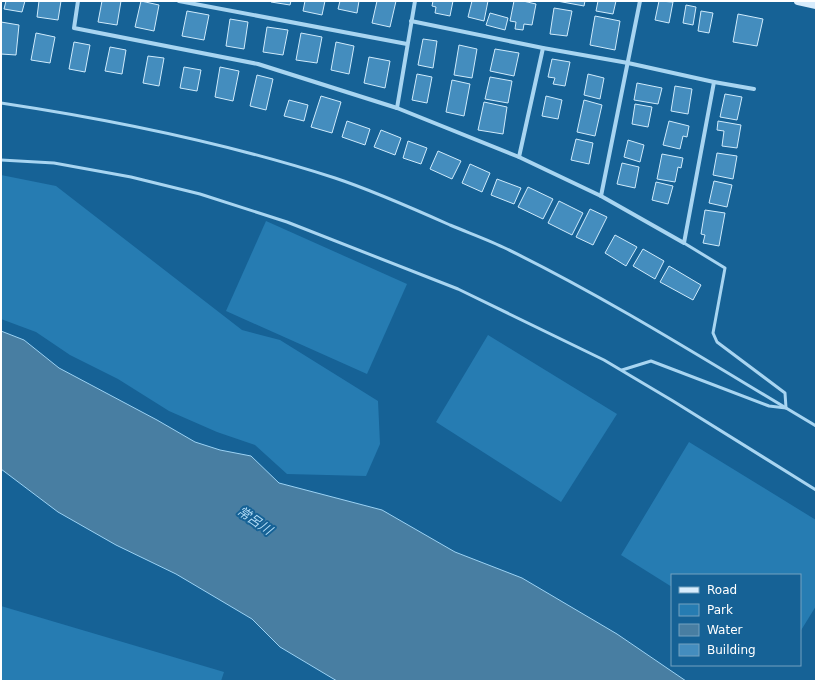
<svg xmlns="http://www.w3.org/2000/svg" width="817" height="682" font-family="'DejaVu Sans','Noto Sans JP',sans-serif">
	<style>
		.green { fill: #267cb2 }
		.water { fill: #487ea2; stroke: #9bd2f4 }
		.building { fill: #448dbe; stroke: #cfebfc }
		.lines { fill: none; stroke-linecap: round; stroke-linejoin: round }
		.service { stroke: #a8d5f1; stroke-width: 3 }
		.minor { stroke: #a8d5f1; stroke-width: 4 }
		.secondary { stroke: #d7ecfc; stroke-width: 8 }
		.labels { text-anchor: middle; stroke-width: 4; stroke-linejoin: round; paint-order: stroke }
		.water-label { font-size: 13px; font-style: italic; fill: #b4def8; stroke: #166296 }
	</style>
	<rect width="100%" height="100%" fill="#166296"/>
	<!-- green -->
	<g class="green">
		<polygon points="1,175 56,186 242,330 280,340 378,401 380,444 366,476 287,474 255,445 217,432 169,411 118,379 70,355 36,332 1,319"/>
		<polygon points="266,221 407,284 367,374 226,311"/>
		<polygon points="488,335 617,414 561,502 436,422"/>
		<polygon points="689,442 816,520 816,606 800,632 800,575 672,575 672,587 621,555"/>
		<polygon points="1,606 224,672 221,681 1,681"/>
	</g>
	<!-- water -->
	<polygon class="water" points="1,331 24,340 59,368 157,420 195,442 220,450 251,456 279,483 382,510 455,552 522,578 617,634 686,681 337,681 280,647 252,619 176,574 116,545 58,512 1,469"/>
	<!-- building -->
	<g class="building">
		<polygon points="6,1 25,1 22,12 4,9"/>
		<polygon points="39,1 61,1 58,20 37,17"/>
		<polygon points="102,1 121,1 117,25 98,22"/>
		<polygon points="141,1 159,5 154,31 135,27"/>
		<polygon points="271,1 291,1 290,5 271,2"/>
		<polygon points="305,1 325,1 322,15 303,11"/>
		<polygon points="340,1 359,1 357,13 338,9"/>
		<polygon points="377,1 396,1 390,27 372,23"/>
		<polygon points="433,1 453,1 450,16 435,13 436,7 432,6"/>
		<polygon points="472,1 488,1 484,21 468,17"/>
		<polygon points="514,1 523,1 536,4 532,25 524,24 523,30 515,29 516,22 510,21"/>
		<polygon points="557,1 585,1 584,6"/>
		<polygon points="598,1 616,1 613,14 596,11"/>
		<polygon points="659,1 673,2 669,23 655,20"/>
		<polygon points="686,5 696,7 693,25 683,23"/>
		<polygon points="554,8 572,11 567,36 550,34"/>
		<polygon points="187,11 209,15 204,40 182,36"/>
		<polygon points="701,11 713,13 709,33 698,31"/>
		<polygon points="490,13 508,18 505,30 486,25"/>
		<polygon points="738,14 763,19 757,46 733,42"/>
		<polygon points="595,16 620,21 615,50 590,45"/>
		<polygon points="230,19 248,22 244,49 226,46"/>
		<polygon points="1,22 19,25 16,55 1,54"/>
		<polygon points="267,27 288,30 283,55 263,52"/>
		<polygon points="36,33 55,37 50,63 31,60"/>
		<polygon points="301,33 322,37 317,63 296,60"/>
		<polygon points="423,39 437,41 433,68 418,65"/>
		<polygon points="74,42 90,45 85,72 69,69"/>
		<polygon points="336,42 354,46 349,74 331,70"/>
		<polygon points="459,45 477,49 472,78 454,75"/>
		<polygon points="110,47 126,50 122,74 105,71"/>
		<polygon points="495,49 519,53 514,76 490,71"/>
		<polygon points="148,56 164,58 159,86 143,83"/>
		<polygon points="369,57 390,61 385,88 364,83"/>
		<polygon points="552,59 570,62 565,86 553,84 555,78 548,77"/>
		<polygon points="184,67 201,70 197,91 180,88"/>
		<polygon points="220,67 239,71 233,101 215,97"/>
		<polygon points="417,74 432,77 427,103 412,100"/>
		<polygon points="588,74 604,78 600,99 584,95"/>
		<polygon points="257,75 273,79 266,110 250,106"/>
		<polygon points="490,77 512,81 508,103 485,99"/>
		<polygon points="452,80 470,84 464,116 446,112"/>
		<polygon points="637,83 662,88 658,104 634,100"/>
		<polygon points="675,86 692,89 688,114 671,111"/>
		<polygon points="725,94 742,97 737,120 720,117"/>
		<polygon points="321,96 341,102 332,133 311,127"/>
		<polygon points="546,96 562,100 558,119 542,116"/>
		<polygon points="289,100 308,105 304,121 284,116"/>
		<polygon points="584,100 602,105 595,136 577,132"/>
		<polygon points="484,102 507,107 503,134 478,130"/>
		<polygon points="635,104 652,107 648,127 632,124"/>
		<polygon points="347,121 370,129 365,145 342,137"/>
		<polygon points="669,121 689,126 687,137 683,136 680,149 663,145"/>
		<polygon points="718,121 741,125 737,148 722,146 724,131 717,130"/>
		<polygon points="381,130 401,138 395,155 374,147"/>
		<polygon points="576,139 593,143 589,164 571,160"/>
		<polygon points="628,140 644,145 640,162 624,157"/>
		<polygon points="408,141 427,148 421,164 403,158"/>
		<polygon points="438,151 461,161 452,179 430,169"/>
		<polygon points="717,153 737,156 733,179 713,175"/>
		<polygon points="662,154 683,158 681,168 678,167 675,182 657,179"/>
		<polygon points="622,163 639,167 635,188 617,184"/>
		<polygon points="470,164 490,173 482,192 462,183"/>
		<polygon points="497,179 521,188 514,204 491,195"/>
		<polygon points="714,181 732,185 727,207 709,203"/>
		<polygon points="656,182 673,186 668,204 652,200"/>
		<polygon points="528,187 553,199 543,219 518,207"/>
		<polygon points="559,201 583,213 572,235 548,223"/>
		<polygon points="590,209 607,217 593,245 576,237"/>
		<polygon points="705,210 725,213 719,246 703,243 705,235 701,234"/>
		<polygon points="615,235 637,247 626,266 605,253"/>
		<polygon points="643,249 664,261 655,279 633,266"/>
		<polygon points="669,266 701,285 693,300 660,282"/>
	</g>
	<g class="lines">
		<!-- service -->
		<g class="service">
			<path d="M 1,103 C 114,120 226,143 335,178 C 374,191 412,208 450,225 C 469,233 489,240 507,249 C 613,301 715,366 816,426"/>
			<polyline points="1,160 54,163 131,177 200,194 287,222 458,289 604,360 673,401 816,490"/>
			<polyline points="622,370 651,361 769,406 786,408 785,393 717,342 713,333 725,268 684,243"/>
		</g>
		<!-- minor -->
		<g class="minor">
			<polyline points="78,1 74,28 258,64 397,108 519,157 601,196 684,243 714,82"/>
			<polyline points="179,1 407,44"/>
			<polyline points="411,21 543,48 628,63 714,82 754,89"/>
			<polyline points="397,108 415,1"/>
			<polyline points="519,157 543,48"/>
			<polyline points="601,196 640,1"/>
		</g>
		<!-- secondary -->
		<polyline class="secondary" points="798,1 816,5"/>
	</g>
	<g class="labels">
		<!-- water labels -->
		<g class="water-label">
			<text transform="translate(255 520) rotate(35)" y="5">常呂川</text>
		</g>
	</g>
	<!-- border -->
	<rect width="817" height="682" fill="none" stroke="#ffffff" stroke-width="4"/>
	<!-- legend -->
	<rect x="671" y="574" width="130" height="92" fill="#166296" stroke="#73a1c0"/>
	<rect x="679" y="587" width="20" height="6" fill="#d7ecfc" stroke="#73a1c0"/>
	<text x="707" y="594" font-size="12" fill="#ffffff">Road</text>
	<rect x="679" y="604" width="20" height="12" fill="#267cb2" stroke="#73a1c0"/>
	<text x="707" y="614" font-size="12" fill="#ffffff">Park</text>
	<rect x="679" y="624" width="20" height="12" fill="#487ea2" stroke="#73a1c0"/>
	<text x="707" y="634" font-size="12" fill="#ffffff">Water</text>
	<rect x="679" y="644" width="20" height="12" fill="#448dbe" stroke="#73a1c0"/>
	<text x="707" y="654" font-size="12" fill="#ffffff">Building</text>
</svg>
